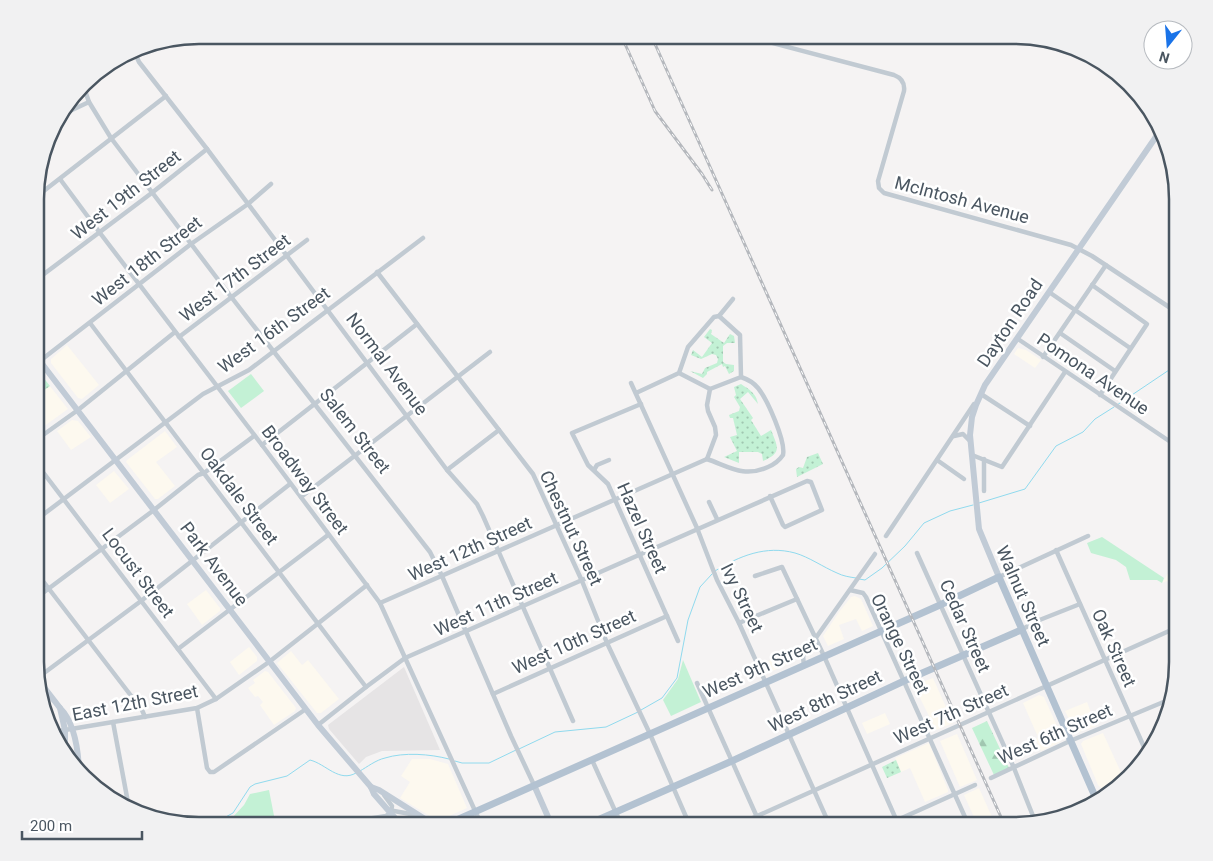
<svg xmlns="http://www.w3.org/2000/svg" width="1213" height="861" font-family="Roboto,sans-serif">
	<style>
		.commercial { fill: #fdf9ef }
		.education { fill: #e6e4e5 }
		.grass { fill: url(#grass-dots) }
		.forest { fill: url(#forest-firs) }
		.park { fill: #c3f1d5 }
		.lines { fill: none; stroke-linecap: round; stroke-linejoin: round }
		.stream { stroke: #90daee; stroke-width: 1 }
		.street { stroke: #c1cad2; stroke-width: 4.5 }
		.secondary { stroke: #c1cbd6; stroke-width: 6 }
		.primary { stroke: #b3c2d1; stroke-width: 7 }
		.rail-casing { stroke: #b5b8bd; stroke-width: 3 }
		.rail { stroke: #fff; stroke-width: 1; stroke-dasharray: 4; stroke-linecap: butt }
		.labels { text-anchor: middle; stroke-width: 5; stroke-linejoin: round; paint-order: stroke }
		.street-label { font-size: 18px; fill: #4a5661; stroke: #fff }
		.rim { fill: none; stroke: #4a5661; stroke-width: 2.5 }
	</style>
	<defs>
		<pattern id="grass-dots" width="8" height="8" patternUnits="userSpaceOnUse" patternTransform="scale(1.25)"><rect width="8" height="8" fill="#c3f1d5"/><path d="M2 2h.1M6 6h.1" fill="none" stroke="#a0c6b0" stroke-width="1.8" stroke-linecap="round"/></pattern>
		<pattern id="forest-firs" width="22" height="20" patternUnits="userSpaceOnUse" patternTransform="scale(1.25)"><rect width="22" height="20" fill="#c3f1d5"/><path d="M5 1l3.5 6h-7zM16 11l3.5 6h-7z" fill="#a0c6b0"/></pattern>
	</defs>
	<rect width="100%" height="100%" fill="#f5f3f3"/>
	<!-- commercial -->
	<g class="commercial">
		<polygon points="67,345 99,385 82,399 78,398 51,363 51,359"/>
		<polygon points="1018,348 1026,350 1041,360 1035,368 1014,354"/>
		<polygon points="36,371 38,371 68,409 36,432"/>
		<polygon points="72,420 78,421 91,437 71,450 57,431"/>
		<polygon points="165,431 177,447 156,462 175,486 158,499 155,499 126,462 127,460"/>
		<polygon points="114,471 129,489 110,503 96,485"/>
		<polygon points="1174,564 1178,566 1177,589 1167,581 1162,583"/>
		<polygon points="206,590 220,608 220,611 202,625 187,604"/>
		<polygon points="855,596 861,599 873,626 862,631 856,619 839,625 844,639 828,646 823,636 839,612 851,597"/>
		<polygon points="249,647 257,657 257,661 239,675 230,662"/>
		<polygon points="788,650 793,662 770,672 765,662 780,656 779,654"/>
		<polygon points="291,651 302,665 308,660 339,699 321,713 317,713 277,663"/>
		<polygon points="265,671 268,672 296,708 295,711 274,725 260,705 263,702 258,696 255,697 248,688 255,683 253,680"/>
		<polygon points="933,678 953,723 936,730 915,688 915,685"/>
		<polygon points="1039,695 1044,697 1062,737 1060,742 1041,751 1036,739 1038,737 1023,703"/>
		<polygon points="1087,702 1096,726 1076,733 1065,711"/>
		<polygon points="885,713 890,724 867,734 862,723"/>
		<polygon points="1103,733 1124,779 1102,789 1098,785 1081,744 1083,741"/>
		<polygon points="957,734 977,780 960,787 940,741"/>
		<polygon points="929,743 948,790 948,792 925,802 910,768 901,772 895,758"/>
		<polygon points="412,759 430,759 448,764 467,808 438,821 400,798 410,782 401,776"/>
		<polygon points="979,788 996,826 978,826 964,795"/>
	</g>
	<!-- education -->
	<polygon class="education" points="404,667 440,750 382,751 366,757 359,764 329,729 328,725"/>
	<!-- grass -->
	<g class="grass">
		<polygon points="710,329 712,330 711,334 724,343 730,334 734,336 735,343 727,343 723,346 723,362 726,364 734,365 734,371 729,374 725,366 723,367 722,364 707,372 707,374 703,378 690,371 702,374 705,368 717,363 718,359 716,355 712,354 701,359 691,355 693,350 702,357 712,343 704,337"/>
		<polygon points="39,372 50,386 36,396 36,374"/>
		<path d="M 741,384 C 750,390 756,393 758,404 L 748,392 L 740,399 L 753,418 L 751,420 L 761,436 L 771,430 C 778,447 782,453 763,461 L 762,454 L 758,452 L 739,452 L 739,463 L 724,457 L 737,451 L 730,437 L 737,435 L 733,418 L 730,418 L 729,415 L 739,411 L 740,407 L 734,397 L 736,395 L 734,387 Z"/>
		<polygon points="818,453 823,464 797,477 796,469 799,467 803,468 807,457"/>
		<polygon points="896,760 901,772 887,778 882,767"/>
	</g>
	<!-- forest -->
	<polygon class="forest" points="987,721 1009,768 994,775 972,728"/>
	<!-- park -->
	<g class="park">
		<polygon points="251,374 264,391 241,408 228,391"/>
		<polygon points="1102,537 1164,578 1162,583 1157,580 1130,580 1126,567 1116,560 1091,553 1087,543"/>
		<polygon points="683,660 701,702 671,716 663,700 678,679"/>
		<polygon points="269,790 276,826 233,826 231,819 244,805 250,794"/>
	</g>
	<g class="lines">
		<!-- stream -->
		<g class="stream">
			<polyline points="1117,405 1178,364"/>
			<polyline points="979,503 1025,489 1056,446 1083,432 1095,419 1114,407"/>
			<path d="M 715,571 C 739,556 766,545 795,553 C 809,557 823,567 837,573 C 843,576 849,577 856,578"/>
			<polyline points="859,579 865,580 882,568 905,546 924,523 950,511 973,505"/>
			<polyline points="641,710 662,698 677,678 688,620 700,587 712,574"/>
			<polyline points="519,749 555,732 606,727 638,712"/>
			<polyline points="455,761 462,763 489,763 516,750"/>
			<path d="M 360,771 C 367,767 376,760 385,758 C 404,752 430,754 449,759"/>
			<path d="M 209,826 L 233,813 L 250,787 L 255,784 L 287,776 L 310,760 C 326,764 339,783 356,773"/>
		</g>
		<!-- street -->
		<g class="street">
			<path d="M 742,35 L 894,75 C 902,78 905,83 904,91 L 878,181 L 879,188 L 884,193 L 1071,245 L 1092,256 L 1178,313"/>
			<polyline points="134,51 139,62 207,149 447,470 477,504 483,516 573,721"/>
			<polyline points="83,85 89,102 111,138 232,298 430,552 442,576 511,736 534,785"/>
			<polyline points="57,117 89,102"/>
			<polyline points="60,179 100,233 262,445 380,603 482,826"/>
			<polyline points="36,197 166,96"/>
			<polyline points="377,272 533,474 582,581 607,643 650,734 690,826"/>
			<polyline points="36,280 153,192 207,149"/>
			<polyline points="1092,285 1147,324 1100,395"/>
			<polyline points="1049,292 1130,348"/>
			<polyline points="719,316 733,299"/>
			<polyline points="90,323 366,687"/>
			<polyline points="1060,333 1115,371"/>
			<polyline points="179,337 307,240"/>
			<polyline points="1018,339 1178,447"/>
			<polyline points="1043,357 1106,265"/>
			<polyline points="36,364 191,244 248,204 271,184"/>
			<polyline points="631,383 697,528 717,580 739,623 830,826"/>
			<polyline points="636,393 679,373 688,347 714,317 719,316 740,335 741,377 710,389 679,373"/>
			<polyline points="981,394 1030,426"/>
			<polyline points="641,404 572,433 588,465 608,484 678,641"/>
			<polyline points="954,436 963,434 970,441"/>
			<polyline points="36,440 78,410 175,332"/>
			<polyline points="262,445 417,324"/>
			<polyline points="972,455 1002,467 1065,372"/>
			<path d="M 707,459 C 730,467 744,478 768,467 C 775,464 779,461 783,455 C 786,441 767,399 758,388 C 753,382 747,379 741,377"/>
			<polyline points="707,459 716,435 715,427 708,411 707,405 710,389"/>
			<polyline points="984,459 984,491"/>
			<polyline points="937,460 964,479"/>
			<polyline points="36,463 216,699"/>
			<polyline points="447,470 499,430"/>
			<polyline points="594,470 597,465 609,460"/>
			<polyline points="301,497 490,352"/>
			<polyline points="709,502 717,519"/>
			<polyline points="36,520 203,394 249,370 423,238"/>
			<polyline points="886,536 974,404"/>
			<polyline points="1056,550 1148,756"/>
			<polyline points="917,553 1014,768 1035,821"/>
			<polyline points="36,572 142,710 145,717"/>
			<polyline points="755,576 782,567 824,656 899,826"/>
			<polyline points="999,577 1088,536"/>
			<polyline points="850,590 863,593 866,597 969,826"/>
			<polyline points="36,598 154,510 198,475 204,473 254,436"/>
			<polyline points="380,603 707,459"/>
			<polyline points="739,623 797,599"/>
			<polyline points="1021,630 1037,621 1080,604"/>
			<polyline points="178,649 328,535"/>
			<polyline points="804,666 803,656 875,554"/>
			<polyline points="36,679 141,601 290,484"/>
			<polyline points="697,683 761,826"/>
			<polyline points="493,694 667,616"/>
			<polyline points="197,708 207,768 210,772 214,772 306,709"/>
			<polyline points="113,722 129,808"/>
			<polyline points="318,725 366,687 405,658 807,481 811,482 822,510 785,527 783,525 770,496"/>
			<polyline points="53,732 197,708 216,699 269,662 367,585"/>
			<polyline points="1144,749 1153,745"/>
			<polyline points="592,760 622,826"/>
			<polyline points="991,778 1070,741 1173,698"/>
			<polyline points="384,795 392,806 391,813"/>
			<polyline points="1045,819 1096,797"/>
			<polyline points="324,826 386,816 394,811 416,815"/>
			<polyline points="735,826 1178,627"/>
			<polyline points="884,826 975,785"/>
		</g>
		<!-- secondary -->
		<g class="secondary">
			<polyline points="36,356 318,725 371,787 374,794 402,826"/>
			<polyline points="999,577 979,529 970,435 972,417 976,405 985,385 1162,128"/>
			<polyline points="36,677 60,708 65,730 65,753"/>
			<path d="M 60,708 C 75,723 78,749 79,769"/>
			<polyline points="53,734 65,745"/>
			<polyline points="534,785 552,826"/>
			<polyline points="371,787 379,790 436,826"/>
			<polyline points="1096,797 1109,791"/>
		</g>
		<!-- primary -->
		<g class="primary">
			<polyline points="443,826 940,605 999,577 1097,801"/>
			<polyline points="584,826 732,761 904,681 1021,630"/>
		</g>
		<!-- rail casing -->
		<g class="rail-casing">
			<g id="rail">
				<polyline points="621,35 655,111 702,174 712,190"/>
				<polyline points="651,35 1005,826"/>
			</g>
		</g>
		<!-- rail -->
		<use href="#rail" class="rail"/>
	</g>
	<g class="labels">
		<!-- street labels -->
		<g class="street-label">
			<text transform="translate(126 195) rotate(-38)" y="6">West 19th Street</text>
			<text transform="translate(962 200) rotate(15)" y="6">McIntosh Avenue</text>
			<text transform="translate(147 261) rotate(-38)" y="6">West 18th Street</text>
			<text transform="translate(235 278) rotate(-37)" y="6">West 17th Street</text>
			<text transform="translate(1010 323) rotate(-56)" y="6">Dayton Road</text>
			<text transform="translate(274 330) rotate(-36)" y="6">West 16th Street</text>
			<text transform="translate(387 364) rotate(53)" y="6">Normal Avenue</text>
			<text transform="translate(1093 374) rotate(34)" y="6">Pomona Avenue</text>
			<text transform="translate(355 431) rotate(52)" y="6">Salem Street</text>
			<text transform="translate(305 480) rotate(53)" y="6">Broadway Street</text>
			<text transform="translate(239 496) rotate(53)" y="6">Oakdale Street</text>
			<text transform="translate(571 528) rotate(65)" y="6">Chestnut Street</text>
			<text transform="translate(642 528) rotate(66)" y="6">Hazel Street</text>
			<text transform="translate(470 549) rotate(-24)" y="6">West 12th Street</text>
			<text transform="translate(214 564) rotate(53)" y="6">Park Avenue</text>
			<text transform="translate(138 573) rotate(53)" y="6">Locust Street</text>
			<text transform="translate(1023 596) rotate(66)" y="6">Walnut Street</text>
			<text transform="translate(742 598) rotate(64)" y="6">Ivy Street</text>
			<text transform="translate(496 604) rotate(-24)" y="6">West 11th Street</text>
			<text transform="translate(965 626) rotate(66)" y="6">Cedar Street</text>
			<text transform="translate(574 642) rotate(-24)" y="6">West 10th Street</text>
			<text transform="translate(900 644) rotate(64)" y="6">Orange Street</text>
			<text transform="translate(1114 648) rotate(66)" y="6">Oak Street</text>
			<text transform="translate(760 668) rotate(-24)" y="6">West 9th Street</text>
			<text transform="translate(825 701) rotate(-25)" y="6">West 8th Street</text>
			<text transform="translate(135 703) rotate(-11)" y="6">East 12th Street</text>
			<text transform="translate(951 714) rotate(-24)" y="6">West 7th Street</text>
			<text transform="translate(1055 734) rotate(-24)" y="6">West 6th Street</text>
		</g>
	</g>
	<!-- crop -->
	<path d="M0 0H1213V861H0ZM199 44H1014A155 155 0 0 1 1169 199V662A155 155 0 0 1 1014 817H199A155 155 0 0 1 44 662V199A155 155 0 0 1 199 44Z" fill="#f1f1f2" fill-rule="evenodd"/>
	<path class="rim" d="M199 44H1014A155 155 0 0 1 1169 199V662A155 155 0 0 1 1014 817H199A155 155 0 0 1 44 662V199A155 155 0 0 1 199 44Z"/>
	<!-- north arrow -->
	<g transform="translate(1168 45) rotate(197)"><circle r="24" fill="#ffffff" stroke="#b7bbc0"/>
	<path d="M0-4L9 19L0 12L-9 19Z" fill="#1a73e8"/>
	<text y="-8" font-size="14" font-weight="bold" text-anchor="middle" fill="#4a5661">N</text>
	</g>
	<!-- scale -->
	<path d="M22 831v8h120v-8" fill="none" stroke="#4a5661" stroke-width="2.5"/>
	<text x="30" y="831" font-size="15" fill="#4a5661" stroke="#ffffff" stroke-width="4" paint-order="stroke">200 m</text>
</svg>
